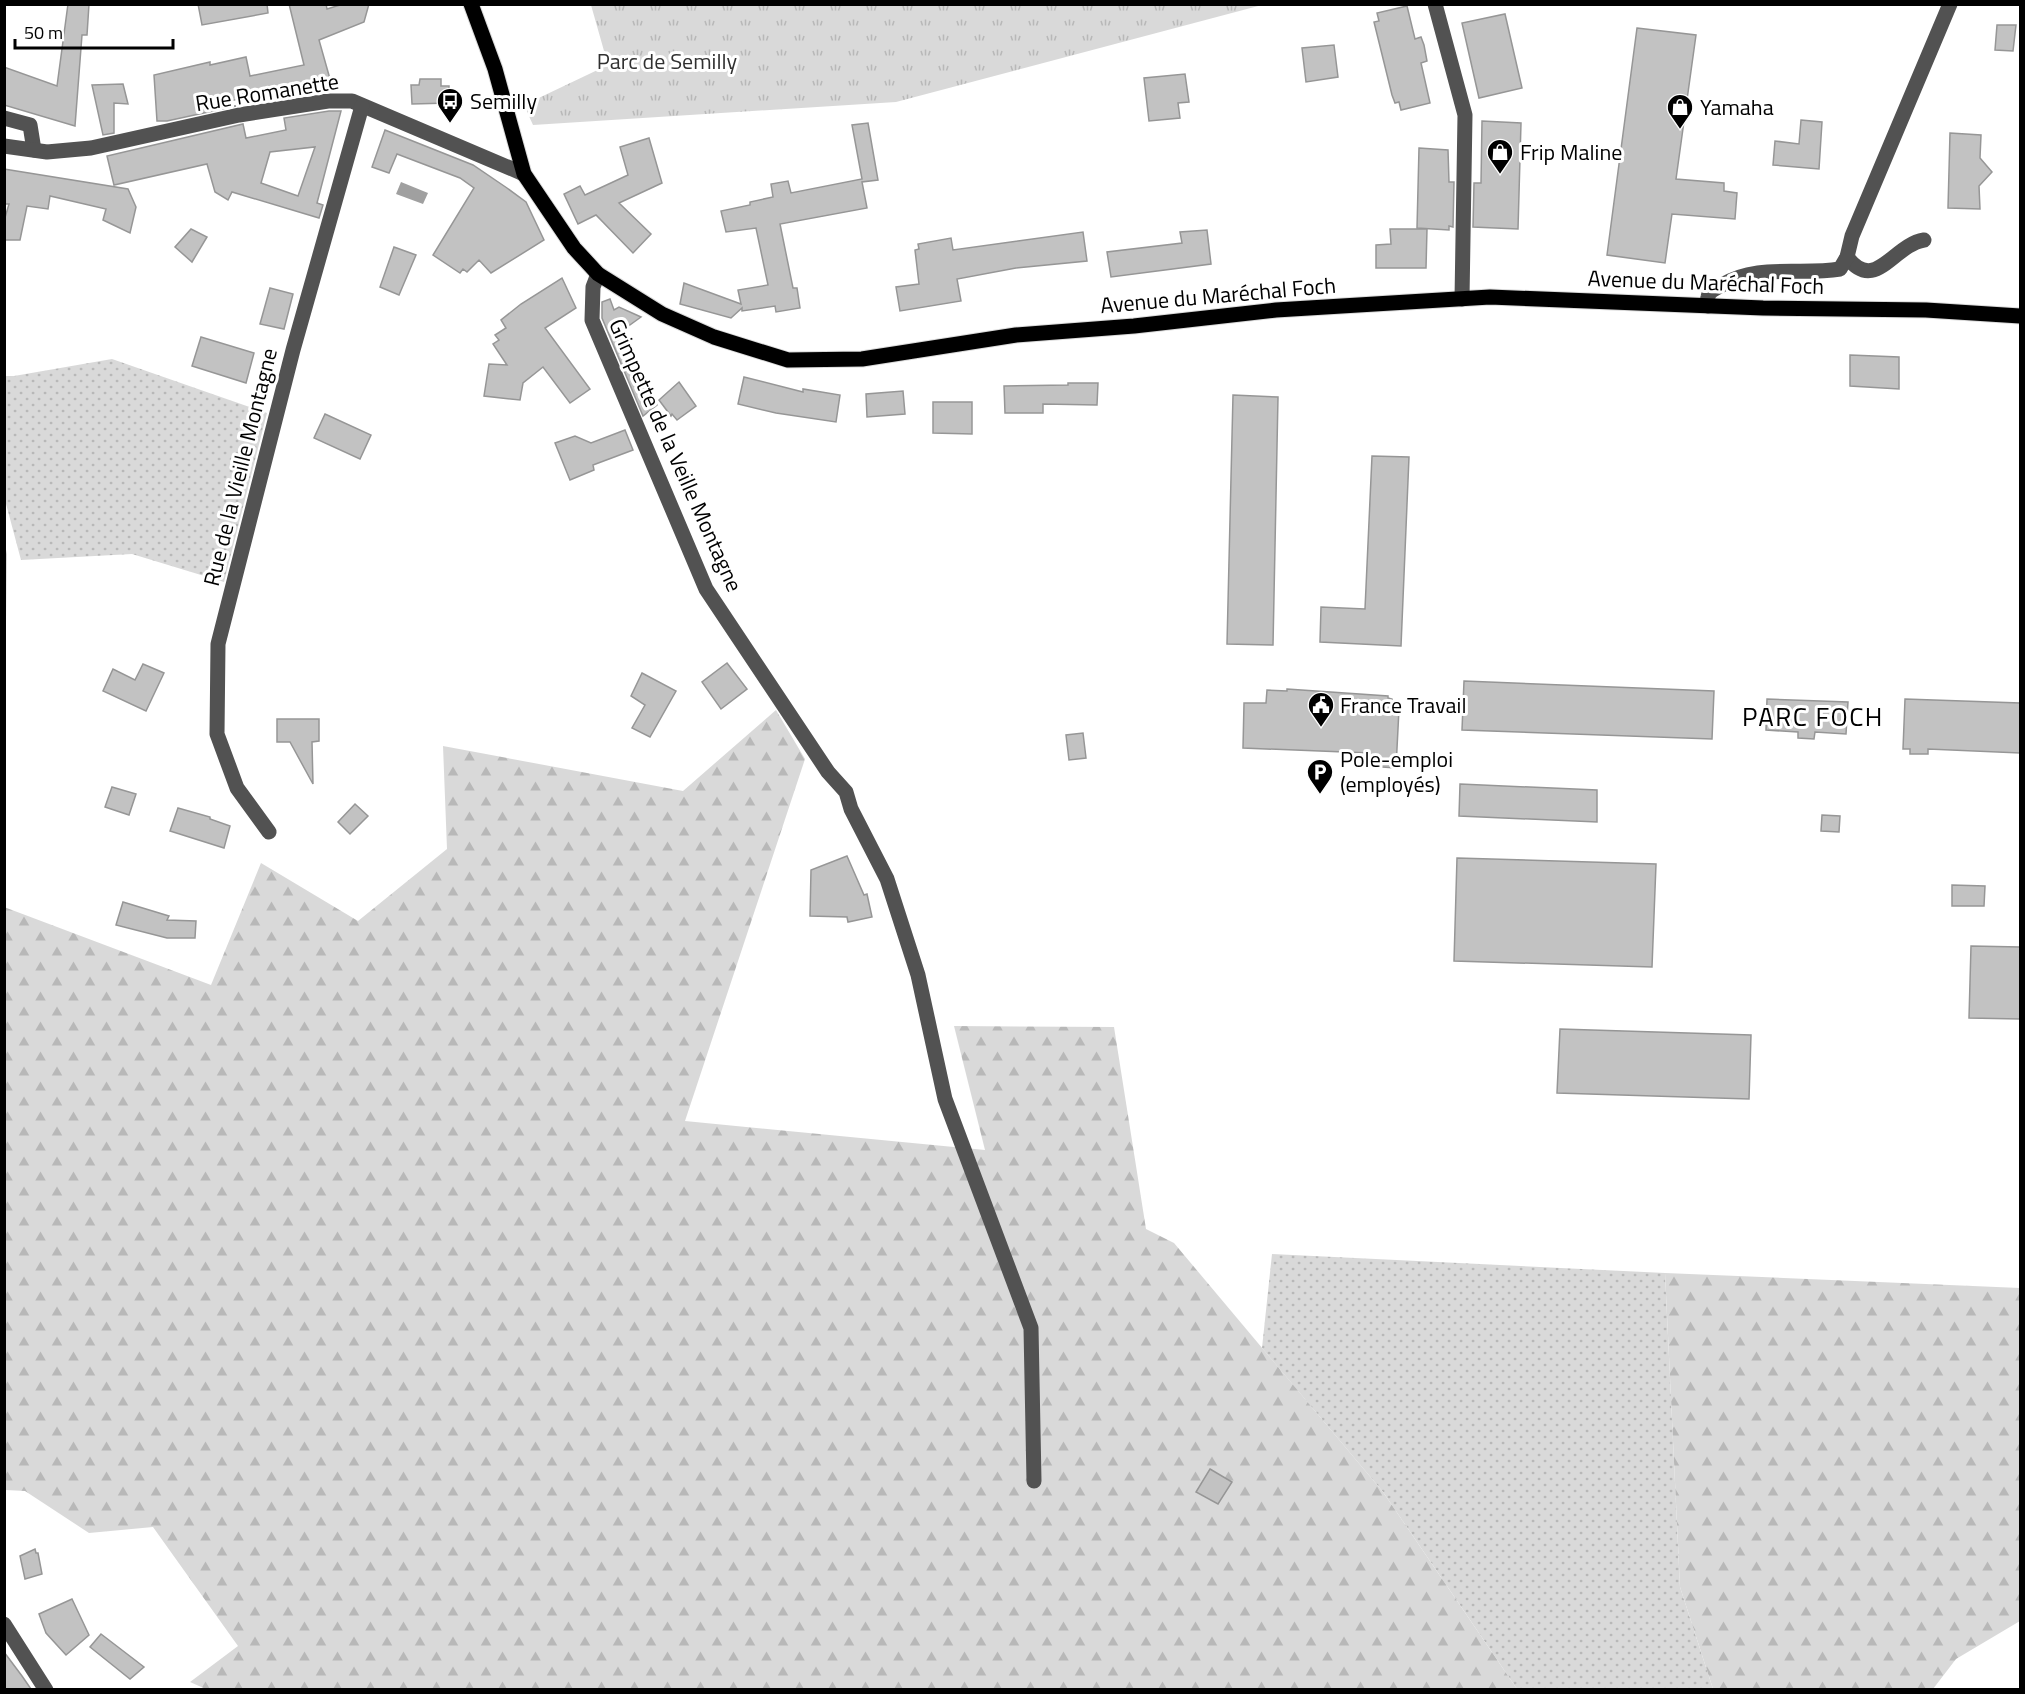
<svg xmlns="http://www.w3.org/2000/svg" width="2025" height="1694" font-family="'Titillium Web',sans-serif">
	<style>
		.grass { fill: url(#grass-dots) }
		.forest { fill: url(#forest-firs) }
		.park { fill: url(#park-tufts) }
		.water { fill: #a0a0a0 }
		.building { fill: #c2c2c2; stroke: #969696; stroke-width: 1.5; fill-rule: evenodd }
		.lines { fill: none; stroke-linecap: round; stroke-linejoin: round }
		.major-casing { stroke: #dbdbdb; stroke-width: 17 }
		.minor { stroke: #525252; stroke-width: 15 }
		.major { stroke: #000; stroke-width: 15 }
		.labels { text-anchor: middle; stroke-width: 6; stroke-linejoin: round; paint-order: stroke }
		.park-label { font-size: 22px; fill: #303030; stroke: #fff }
		.street-label { font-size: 22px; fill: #000; stroke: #fff }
		.poi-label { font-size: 22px; fill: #000; stroke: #fff; text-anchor: start }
		.quarter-label { font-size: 26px; letter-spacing: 1.5px; fill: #000; stroke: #fff }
	</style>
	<defs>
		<pattern id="grass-dots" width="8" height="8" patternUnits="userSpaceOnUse" patternTransform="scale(1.5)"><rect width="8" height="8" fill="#d9d9d9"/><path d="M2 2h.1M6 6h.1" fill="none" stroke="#b8b8b8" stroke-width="1.8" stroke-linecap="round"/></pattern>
		<pattern id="forest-firs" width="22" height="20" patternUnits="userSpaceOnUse" patternTransform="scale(1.5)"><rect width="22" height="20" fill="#d9d9d9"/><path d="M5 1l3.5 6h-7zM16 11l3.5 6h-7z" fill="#b8b8b8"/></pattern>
		<pattern id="park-tufts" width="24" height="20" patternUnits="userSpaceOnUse" patternTransform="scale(1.5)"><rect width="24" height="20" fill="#d9d9d9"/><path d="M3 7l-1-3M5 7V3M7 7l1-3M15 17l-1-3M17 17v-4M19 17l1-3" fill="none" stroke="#b8b8b8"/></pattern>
	</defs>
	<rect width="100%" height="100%" fill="#fff"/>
	<!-- grass -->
	<g class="grass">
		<polygon points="112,359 267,413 224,582 132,554 21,560 5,500 5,376 14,376"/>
		<polygon points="5,545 7,554 6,622 4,622"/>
		<polygon points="1272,1254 1665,1273 1680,1587 1713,1689 1517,1689 1383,1492 1262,1348"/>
	</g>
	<!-- forest -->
	<g class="forest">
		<polygon points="776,710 805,759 685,1121 985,1150 954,1026 1114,1027 1146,1229 1174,1243 1383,1492 1517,1689 208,1690 190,1682 238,1646 153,1527 89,1533 25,1491 5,1490 4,907 211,985 261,863 358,921 447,849 443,746 683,791"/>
		<polygon points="1665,1273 2020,1288 2020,1621 1956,1659 1933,1689 1713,1689 1680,1587"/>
	</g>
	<!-- park -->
	<polygon class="park" points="591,5 591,4 1262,5 896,102 533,125 524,105 608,65"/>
	<!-- water -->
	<polygon class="water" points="401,182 428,193 423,204 396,194"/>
	<!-- building -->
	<g class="building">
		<polygon points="68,4 89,4 87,35 82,35 75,126 4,105 4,67 57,86"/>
		<polygon points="198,4 267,4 268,13 202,25"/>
		<polygon points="289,4 326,4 327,9 343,4 369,4 364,22 319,40 330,79 216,104 236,106 167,121 157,121 154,75 210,62 210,65 246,57 250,76 304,65"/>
		<polygon points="1407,6 1415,39 1421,37 1424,45 1427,61 1421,63 1430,103 1401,110 1399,102 1395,103 1392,95 1374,22 1379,21 1377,13"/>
		<polygon points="1505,14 1522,88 1479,98 1462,23"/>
		<polygon points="1997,25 2016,25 2013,51 1995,50"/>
		<polygon points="1637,28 1696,35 1676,179 1724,183 1724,191 1737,193 1735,219 1672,214 1665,263 1607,255"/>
		<polygon points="1334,45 1338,77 1306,82 1302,48"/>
		<polygon points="1185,74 1189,102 1178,103 1180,118 1149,121 1144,78"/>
		<polygon points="420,79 441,79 441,86 449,86 449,103 412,104 411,85 419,85"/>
		<polygon points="123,84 128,104 114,103 114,133 103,135 92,85"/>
		<path d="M 329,111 L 341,111 L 317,203 L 323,205 L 319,218 L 232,192 L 228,200 L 215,192 L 207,164 L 114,185 L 107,156 L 243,124 L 246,138 L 286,130 L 284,118 ZM 315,147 L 298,196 L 261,183 L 270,152 Z"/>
		<polygon points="1801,120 1822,122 1819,169 1773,165 1775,141 1799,144"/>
		<polygon points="1482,121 1521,123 1518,229 1473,227 1474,183 1481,183"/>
		<polygon points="868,123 878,180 862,182 867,208 780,224 793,288 797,288 800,308 776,312 775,306 742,311 742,308 731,318 680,304 684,283 741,304 738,290 768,285 756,228 726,232 721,211 750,205 750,202 773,197 771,184 788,181 791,193 862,179 852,125"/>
		<polygon points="385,130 473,165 507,188 526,202 544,240 491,273 479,260 467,272 463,269 460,273 433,255 474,188 460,178 397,154 389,173 372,167"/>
		<polygon points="1950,133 1981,135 1980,158 1992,172 1979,186 1980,209 1948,208"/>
		<polygon points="649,138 662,183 619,203 651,234 633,253 596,215 578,224 564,194 580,186 585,195 628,175 620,147"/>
		<polygon points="1419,148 1448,150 1449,182 1454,182 1453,227 1449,226 1449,230 1417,228"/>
		<polygon points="4,169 128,189 136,207 130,233 103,220 106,209 50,196 48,209 27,206 20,240 4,240 4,221 9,204 4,204"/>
		<polygon points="191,229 207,237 192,262 175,247"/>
		<polygon points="1390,229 1427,229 1426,268 1376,268 1376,245 1391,244"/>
		<polygon points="1207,230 1211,264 1111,277 1107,252 1182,243 1180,232"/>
		<polygon points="1083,232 1087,261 1016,268 957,279 961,301 900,311 896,287 919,284 915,250 919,249 918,244 951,238 953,250"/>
		<polygon points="394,247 416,255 399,295 380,287"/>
		<polygon points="562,278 576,308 545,328 590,389 570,403 543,367 523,383 520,400 484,396 489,364 507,365 493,344 499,340 495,335 506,328 501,320 521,304"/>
		<polygon points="270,288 293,294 284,329 260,324"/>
		<polygon points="610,299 614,310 619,307 641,317 623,330 657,405 643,416 602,318 602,302"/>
		<polygon points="201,337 254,353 246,383 192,366"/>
		<polygon points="1850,355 1899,357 1899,389 1850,386"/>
		<polygon points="744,377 803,392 803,389 840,395 836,422 776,413 738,404"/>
		<polygon points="679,382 696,406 677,420 672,414 671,416 659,400"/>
		<polygon points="1068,383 1098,383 1097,405 1043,404 1043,413 1005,413 1004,386 1068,385"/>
		<polygon points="903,391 905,414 867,417 866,394"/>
		<polygon points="1233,395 1278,397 1273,645 1227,644"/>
		<polygon points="933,402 972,402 972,434 933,433"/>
		<polygon points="325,414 371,435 360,459 314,438"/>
		<polygon points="625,430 633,450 593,465 594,470 570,480 555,443 575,436 591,443"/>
		<polygon points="1372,456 1409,457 1401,646 1320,642 1321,607 1365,609"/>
		<polygon points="727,663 747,689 721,709 702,682"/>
		<polygon points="143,664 164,673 146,711 103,691 113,669 135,680"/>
		<polygon points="642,673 676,691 650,737 632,728 645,705 631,696"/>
		<polygon points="1464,681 1714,691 1712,739 1462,730"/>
		<polygon points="1287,689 1388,696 1388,698 1392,699 1392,709 1399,709 1396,768 1368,766 1369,753 1243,748 1244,703 1266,703 1267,690 1287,691"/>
		<polygon points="1767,699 1848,702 1846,734 1815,732 1814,739 1798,738 1798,732 1766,730"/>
		<polygon points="1905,699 2020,703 2020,753 1928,749 1928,754 1910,754 1910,749 1903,749"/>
		<polygon points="277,719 319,719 319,741 312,742 313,784 290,742 277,742"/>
		<polygon points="1083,733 1086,758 1069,760 1066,735"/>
		<polygon points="1460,784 1597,790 1597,822 1459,816"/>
		<polygon points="112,787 136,794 129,815 105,807"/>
		<polygon points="355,804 368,816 350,834 338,822"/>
		<polygon points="178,808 210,817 210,819 230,826 224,848 170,831"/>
		<polygon points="1822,815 1840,816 1839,832 1821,831"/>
		<polygon points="847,856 864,895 867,894 872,917 848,922 847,917 810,916 811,870"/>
		<polygon points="1457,858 1656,864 1652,967 1454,961"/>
		<polygon points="1952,885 1985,886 1984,906 1952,906"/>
		<polygon points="123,902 169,916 167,920 196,921 195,938 167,938 116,925"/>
		<polygon points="1971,946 2020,947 2020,1019 1969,1018"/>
		<polygon points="1560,1029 1751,1035 1749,1099 1557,1093"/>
		<polygon points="1210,1469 1232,1482 1218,1504 1196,1492"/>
		<polygon points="35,1549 36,1553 38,1553 42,1574 25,1579 20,1556"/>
		<polygon points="72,1599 89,1635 66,1655 46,1633 39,1614"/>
		<polygon points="101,1634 144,1667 130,1679 90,1647"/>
		<polygon points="4,1652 22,1676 31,1689 4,1689"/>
	</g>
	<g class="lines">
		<!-- major casing -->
		<g class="major-casing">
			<polyline id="major" points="471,4 495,69 524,174 574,248 598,274 662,314 714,337 788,360 862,359 1016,335 1134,326 1276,310 1490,297 1763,308 1926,310 2020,316"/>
		</g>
		<!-- minor -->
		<g class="minor">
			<polyline points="1435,4 1465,115 1462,299"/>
			<polyline points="4,118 30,125 34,150"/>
			<polyline points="4,146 47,152 91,148 239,115 328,101 352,101 524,174"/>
			<path d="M 1847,257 C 1875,294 1893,245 1924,240"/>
			<polyline points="598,274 593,287 592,320 706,589 828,772 846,792 851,809 887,879 918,975 945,1099 1031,1328 1034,1481"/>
			<path d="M 1708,306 C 1708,303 1707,300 1708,297 C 1709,291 1717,288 1722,285 C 1758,263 1800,276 1840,269 L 1847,257 L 1852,236 L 1950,4"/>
			<polyline points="269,832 237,788 217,734 218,644 293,350 362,106"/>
			<polyline points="4,1624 46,1690"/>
		</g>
		<!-- major -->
		<use href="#major" class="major"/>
	</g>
	<!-- icons -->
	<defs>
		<g id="bus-pin" transform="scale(1.35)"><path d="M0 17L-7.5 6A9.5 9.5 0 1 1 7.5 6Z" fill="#000" stroke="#fff"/><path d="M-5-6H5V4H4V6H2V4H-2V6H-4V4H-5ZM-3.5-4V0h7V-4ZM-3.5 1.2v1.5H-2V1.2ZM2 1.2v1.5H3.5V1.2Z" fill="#fff"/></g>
		<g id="shop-pin" transform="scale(1.35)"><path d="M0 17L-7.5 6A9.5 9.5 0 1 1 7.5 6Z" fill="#000" stroke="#fff"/><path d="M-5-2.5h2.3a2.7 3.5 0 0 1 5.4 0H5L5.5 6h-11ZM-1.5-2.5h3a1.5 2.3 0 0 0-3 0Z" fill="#fff"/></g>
		<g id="civic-pin" transform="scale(1.35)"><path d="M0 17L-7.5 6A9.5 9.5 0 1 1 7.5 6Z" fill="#000" stroke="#fff"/><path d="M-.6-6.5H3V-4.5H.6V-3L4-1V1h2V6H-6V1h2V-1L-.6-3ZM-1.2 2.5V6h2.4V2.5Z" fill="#fff"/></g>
		<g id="parking-pin" transform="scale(1.35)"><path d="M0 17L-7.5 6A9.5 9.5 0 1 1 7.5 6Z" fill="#000" stroke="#fff"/><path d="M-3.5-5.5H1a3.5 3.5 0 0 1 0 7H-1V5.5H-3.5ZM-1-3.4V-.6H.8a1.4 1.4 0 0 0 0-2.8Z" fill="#fff"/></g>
	</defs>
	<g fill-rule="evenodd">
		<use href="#bus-pin" x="450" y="101"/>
		<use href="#shop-pin" x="1680" y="107"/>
		<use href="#shop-pin" x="1500" y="152"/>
		<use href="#civic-pin" x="1321" y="705"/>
		<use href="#parking-pin" x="1320" y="772"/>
	</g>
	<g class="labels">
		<!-- park labels -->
		<g class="park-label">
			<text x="667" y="69">Parc de Semilly</text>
		</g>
		<!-- street labels -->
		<g class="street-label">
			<text transform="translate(267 92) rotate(-9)" y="8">Rue Romanette</text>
			<text transform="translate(1706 282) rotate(2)" y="8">Avenue du Maréchal Foch</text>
			<text transform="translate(1218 295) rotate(-5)" y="8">Avenue du Maréchal Foch</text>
			<text transform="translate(676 455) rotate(66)" y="8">Grimpette de la Veille Montagne</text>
			<text transform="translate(240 467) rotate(-76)" y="8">Rue de la Vieille Montagne</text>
		</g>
		<!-- poi labels -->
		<g class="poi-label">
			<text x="470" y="109">Semilly</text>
			<text x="1700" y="115">Yamaha</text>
			<text x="1520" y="160">Frip Maline</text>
			<text x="1340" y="713">France Travail</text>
			<text x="1340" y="767">Pole-emploi<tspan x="1340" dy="25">(employés)</tspan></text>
		</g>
		<!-- quarter labels -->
		<g class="quarter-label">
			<text x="1813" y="726">PARC FOCH</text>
		</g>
	</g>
	<!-- border -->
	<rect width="2025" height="1694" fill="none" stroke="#000000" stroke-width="12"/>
	<!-- scale -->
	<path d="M15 39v9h158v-9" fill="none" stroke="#000000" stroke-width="3"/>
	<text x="24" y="39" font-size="18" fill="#000000" stroke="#ffffff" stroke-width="4.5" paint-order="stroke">50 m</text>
</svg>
